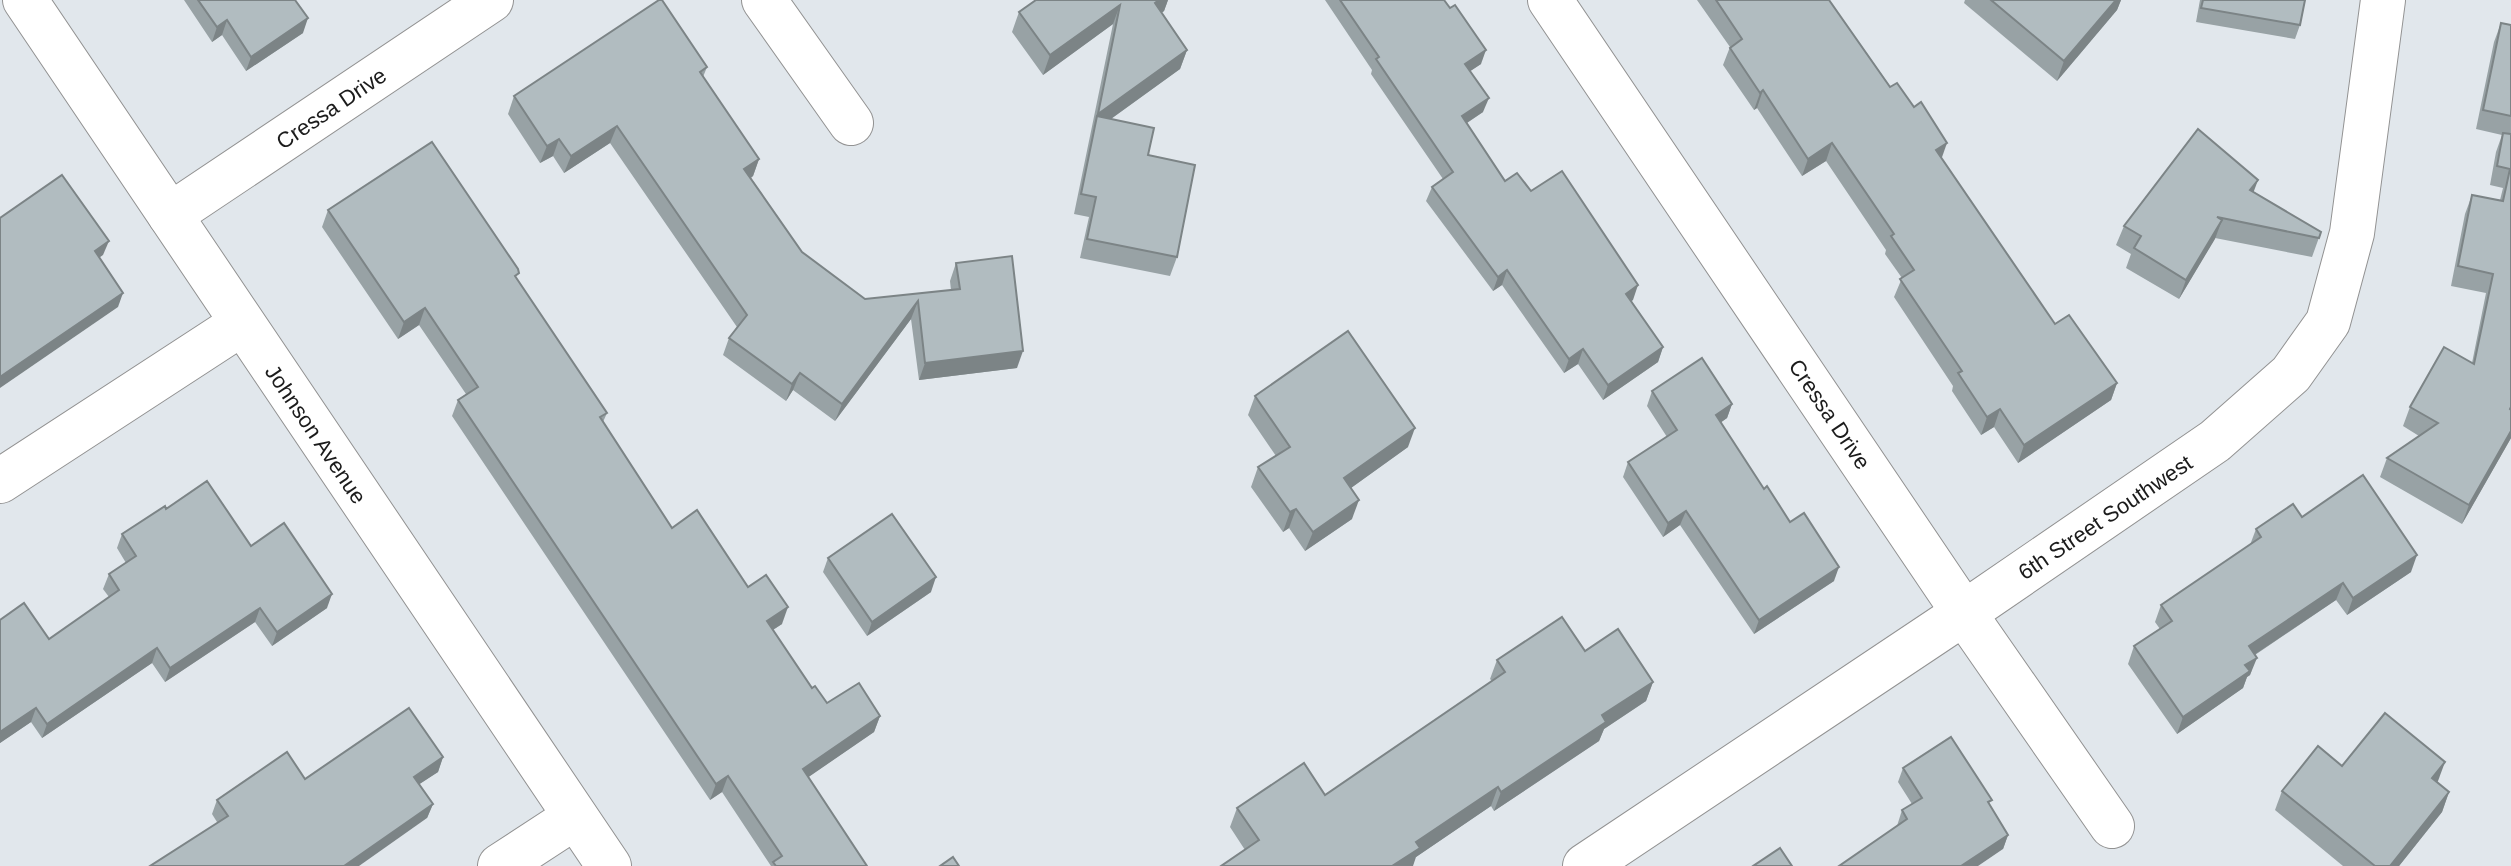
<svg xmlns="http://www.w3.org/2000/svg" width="2511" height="866" font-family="Helvetica,sans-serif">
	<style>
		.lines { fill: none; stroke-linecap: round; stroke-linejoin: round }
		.minor-casing { stroke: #929292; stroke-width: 46 }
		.minor { stroke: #fff; stroke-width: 44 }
		.wall { fill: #98a2a5 }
		.shaded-wall { fill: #7c8486 }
		.building { fill: #b1bcc0; stroke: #7c8486; stroke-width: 2 }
		.labels { text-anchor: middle; stroke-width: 6; stroke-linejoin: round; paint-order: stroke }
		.street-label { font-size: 22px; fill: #1b1b1b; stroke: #fff }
	</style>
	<rect width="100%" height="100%" fill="#e1e7ec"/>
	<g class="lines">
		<!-- minor casing -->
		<g class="minor-casing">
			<g id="minor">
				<polyline points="25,0 609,866"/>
				<polyline points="764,0 851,123"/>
				<polyline points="1550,0 1964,613 2112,826"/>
				<polyline points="170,215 491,0"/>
				<polyline points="0,481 241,324"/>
				<polyline points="500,866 575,817"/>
				<polyline points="1585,866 1964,613 2215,441 2291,374 2328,322 2352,233 2383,0"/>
			</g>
		</g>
		<!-- minor -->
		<use href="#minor" class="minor"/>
	</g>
	<!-- wall -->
	<g class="wall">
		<polygon points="184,0 295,0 303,33 246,71 222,35 212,42"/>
		<polygon points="1036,0 1168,0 1164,11 1161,13 1187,50 1180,69 1111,119 1148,155 1177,257 1170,276 1080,258 1089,217 1074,214 1113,24 1043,75 1012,32 1019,12"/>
		<polygon points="1325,0 1444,0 1481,64 1470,71 1483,112 1467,123 1505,181 1531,191 1633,300 1631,301 1663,347 1658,362 1603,400 1578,364 1564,373 1502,285 1493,291 1426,201 1432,187 1443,179 1371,74 1372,70"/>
		<polygon points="1697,0 1829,0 1941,158 2055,324 2117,383 2111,400 2018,463 1994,427 1981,435 1952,391 1953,386 1894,297 1902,278 1885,254 1886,250 1826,161 1802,176 1757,108 1754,110 1723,65 1730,47"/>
		<polygon points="1965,0 2121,0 2117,10 2057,81 1964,3"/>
		<polygon points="2200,0 2305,0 2300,25 2295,39 2196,22"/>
		<polygon points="2501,23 2511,25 2511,438 2462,524 2380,477 2387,458 2419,436 2403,426 2410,407 2472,363 2486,293 2451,286 2465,214 2472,195 2500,200 2503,188 2490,185 2496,152 2502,135 2476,129 2494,42"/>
		<polygon points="707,67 703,77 759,159 753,176 751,178 802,252 865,299 951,290 950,281 956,263 1017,368 919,380 911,319 835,421 793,390 786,401 723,355 729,338 737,327 610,143 564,173 553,156 540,163 508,114 514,96"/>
		<polygon points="2254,192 2321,232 2312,257 2215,238 2179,299 2126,268 2131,254 2116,245 2124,226"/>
		<polygon points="328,210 517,280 607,413 603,422 672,528 748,587 782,624 773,630 812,688 827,703 880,716 874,732 808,777 867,866 771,866 722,792 710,800 452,416 458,400 466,394 419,325 398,339 322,227"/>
		<polygon points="1652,391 1732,404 1727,418 1720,423 1764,489 1834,581 1754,634 1680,525 1663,537 1623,477 1628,462 1667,437 1647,406"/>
		<polygon points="1255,396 1408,447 1351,488 1352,519 1305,551 1289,528 1283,532 1251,487 1258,467 1276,456 1248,415"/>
		<polygon points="166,509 251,546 327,608 272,646 255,622 165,682 152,663 42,738 31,722 0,743 0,620 49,639 109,597 103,589 109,574 126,563 117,548 122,534"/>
		<polygon points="2302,517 2411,572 2347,615 2336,600 2255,655 2250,675 2247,677 2243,688 2177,734 2128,664 2134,646 2160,629 2155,622 2161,605 2250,545 2256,529"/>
		<polygon points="828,558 931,592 867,636 823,572"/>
		<polygon points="1585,651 1653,682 1646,701 1604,729 1599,741 1494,811 1491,806 1416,857 1245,850 1230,827 1237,808 1325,795 1492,681 1490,679 1497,660"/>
		<polygon points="443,757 438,772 419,784 433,804 427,818 217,822 212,814 217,800 305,779"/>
		<polygon points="2342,766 2437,782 2449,792 2442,812 2399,866 2343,866 2275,810 2282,791"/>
		<polygon points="1903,768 1990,806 2008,835 2003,849 1897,826 1902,810 1912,804 1898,782"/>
	</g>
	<!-- shaded-wall -->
	<g class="shaded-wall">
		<polygon points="1159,0 1168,0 1164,11 1148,23 1155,3"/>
		<polygon points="2116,0 2121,0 2117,10 2057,81 2064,61"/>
		<polygon points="1120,5 1113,24 1043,75 1050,55"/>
		<polygon points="308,18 303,33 246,71 251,57"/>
		<polygon points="227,20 222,35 212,42 217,27"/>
		<polygon points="1187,50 1180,69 1094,131 1097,116 1091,134 1098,114"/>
		<polygon points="1486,50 1481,64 1460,78 1465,64"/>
		<polygon points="1763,90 1757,108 1754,110 1760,93"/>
		<polygon points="1489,98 1483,112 1456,130 1462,116"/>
		<polygon points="617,126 610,143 564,173 571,156"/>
		<polygon points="559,139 553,156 540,163 547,146"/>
		<polygon points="1832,143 1826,161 1802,176 1808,159"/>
		<polygon points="1947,143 1941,160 1936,150"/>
		<polygon points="759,159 753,176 738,186 744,169"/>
		<polygon points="2258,180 2251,199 2250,190"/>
		<polygon points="2222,220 2215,239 2179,299 2186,280"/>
		<polygon points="109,241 103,255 89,265 95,251"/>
		<polygon points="1507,270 1502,285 1493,291 1498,277"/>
		<polygon points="1638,285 1633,300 1620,308 1626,294"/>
		<polygon points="123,293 118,307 0,388 0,377"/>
		<polygon points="918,301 911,319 835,421 842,404"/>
		<polygon points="425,308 419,325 398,339 404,322"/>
		<polygon points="1663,347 1658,362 1603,400 1608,385"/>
		<polygon points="1583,349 1578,364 1564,373 1569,359"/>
		<polygon points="1023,351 1017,368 919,380 925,363"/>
		<polygon points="800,373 793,390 786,401 792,384"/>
		<polygon points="2117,383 2111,400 2018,463 2024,445"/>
		<polygon points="1732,404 1727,418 1710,430 1716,415"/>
		<polygon points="2000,409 1994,427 1981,435 1987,417"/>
		<polygon points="1415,428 1408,447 1337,498 1344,478"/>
		<polygon points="2511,431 2511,438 2462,524 2469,505"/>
		<polygon points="1359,500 1352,519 1305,551 1313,532"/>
		<polygon points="1296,509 1289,528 1283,532 1290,512"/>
		<polygon points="1686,511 1680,525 1663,537 1668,523"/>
		<polygon points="2417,555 2411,572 2347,615 2353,598"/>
		<polygon points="1839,567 1834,581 1754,634 1759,620"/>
		<polygon points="936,577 931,592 867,636 872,622"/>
		<polygon points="2343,583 2336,600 2242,663 2249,646"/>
		<polygon points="332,594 327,608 272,646 277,632"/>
		<polygon points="788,607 782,624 761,637 767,621"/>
		<polygon points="260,608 255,622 165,682 170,668"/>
		<polygon points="157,648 152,663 42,738 47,724"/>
		<polygon points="2257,658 2250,675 2247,677 2243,688 2177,734 2183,717 2245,665"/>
		<polygon points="1653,682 1646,701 1604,729 1599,741 1494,811 1501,792 1602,715"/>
		<polygon points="36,708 31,722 0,743 0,732"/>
		<polygon points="880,716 874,732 797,785 803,769"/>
		<polygon points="443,757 438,772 409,791 414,777"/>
		<polygon points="2445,762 2438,781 2425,798 2432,778"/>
		<polygon points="728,776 722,792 710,800 716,784"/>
		<polygon points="1498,787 1491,806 1416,857 1413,866 1392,866 1416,842"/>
		<polygon points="2449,792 2442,812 2399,866 2390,866"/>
		<polygon points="433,804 427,818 359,866 344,866"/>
		<polygon points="2008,835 2003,849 1978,866 1961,866"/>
	</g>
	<!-- building -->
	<g class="building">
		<polygon points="198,0 295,0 308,18 251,57 227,20 217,27"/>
		<polygon points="659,0 662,0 707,67 700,72 759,159 744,169 802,252 865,299 960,289 956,263 1012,256 1023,351 925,363 918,301 842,404 800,373 792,384 729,338 747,315 617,126 571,156 559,139 547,146 514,96"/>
		<polygon points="1036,0 1159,0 1155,3 1187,50 1098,114 1120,5 1050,55 1019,12"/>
		<polygon points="1340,0 1444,0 1450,8 1455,5 1486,50 1465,64 1489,98 1462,116 1505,181 1517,173 1531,191 1562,171 1638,285 1626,294 1663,347 1608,385 1583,349 1569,359 1507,270 1498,277 1432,187 1453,172 1376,59 1379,57"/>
		<polygon points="1716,0 1829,0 1890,87 1897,83 1914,107 1921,102 1947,143 1936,150 2055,324 2069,315 2117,383 2024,445 2000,409 1987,417 1958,373 1962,371 1900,279 1914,270 1891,236 1894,234 1832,143 1808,159 1763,90 1760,93 1730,48 1742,39"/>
		<polygon points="1991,0 2116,0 2064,61"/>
		<polygon points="2203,0 2305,0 2300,25 2201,8"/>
		<polygon points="2501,23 2511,25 2511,116 2483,110"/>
		<polygon points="1097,116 1154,128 1148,155 1195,165 1177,257 1087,239 1096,197 1081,194"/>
		<polygon points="2198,129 2258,180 2250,190 2321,232 2319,238 2217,217 2222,220 2186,280 2134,248 2141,236 2124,226"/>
		<polygon points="2503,133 2511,134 2511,407 2510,409 2511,410 2511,431 2469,505 2387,458 2438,423 2410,407 2444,347 2474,364 2493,274 2458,266 2472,195 2503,201 2510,169 2497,166"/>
		<polygon points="432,142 518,269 519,273 515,276 607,413 600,417 672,528 697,510 748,587 766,575 788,607 767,621 812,688 815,686 827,703 859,683 880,716 803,769 867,866 776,866 773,862 782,856 728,776 716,784 458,400 478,387 425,308 404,322 328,210"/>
		<polygon points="62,175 109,241 95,251 123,293 0,377 0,218"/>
		<polygon points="1348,331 1415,428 1344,478 1359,500 1313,532 1296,509 1290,512 1258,467 1290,447 1255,396"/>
		<polygon points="1702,358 1732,404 1716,415 1764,489 1767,486 1790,522 1804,513 1839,567 1759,620 1686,511 1668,523 1628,462 1677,430 1652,391"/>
		<polygon points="2363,475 2417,555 2353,598 2343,583 2249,646 2257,658 2245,665 2250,671 2183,717 2134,646 2172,621 2161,605 2261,537 2256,529 2293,504 2302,517"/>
		<polygon points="207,481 251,546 284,523 332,594 277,632 260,608 170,668 157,648 47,724 36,708 0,732 0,620 24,603 49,639 119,590 109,574 136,556 122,534 165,506 166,509"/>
		<polygon points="892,514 936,577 872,622 828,558"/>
		<polygon points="1562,617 1585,651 1618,629 1653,682 1602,715 1606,722 1501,792 1498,787 1416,842 1420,848 1392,866 1221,866 1259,840 1237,808 1304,763 1325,795 1505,672 1497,660"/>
		<polygon points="409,708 443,757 414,777 433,804 344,866 150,866 228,816 217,800 287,752 305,779"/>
		<polygon points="2385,713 2445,762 2432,778 2449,792 2390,866 2375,866 2282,791 2318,746 2342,766"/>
		<polygon points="1951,737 1992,800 1988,802 2008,835 1961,866 1839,866 1907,819 1902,810 1922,798 1903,768"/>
		<polygon points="1780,848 1792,866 1753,866"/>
		<polygon points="953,857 959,866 940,866"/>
	</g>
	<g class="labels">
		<!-- street labels -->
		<g class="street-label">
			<text transform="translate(331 108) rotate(-34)" y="8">Cressa Drive</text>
			<text transform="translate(1830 414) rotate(56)" y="8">Cressa Drive</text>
			<text transform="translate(316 434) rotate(56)" y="8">Johnson Avenue</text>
			<text transform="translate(2105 517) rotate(-34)" y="8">6th Street Southwest</text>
		</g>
	</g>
</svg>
